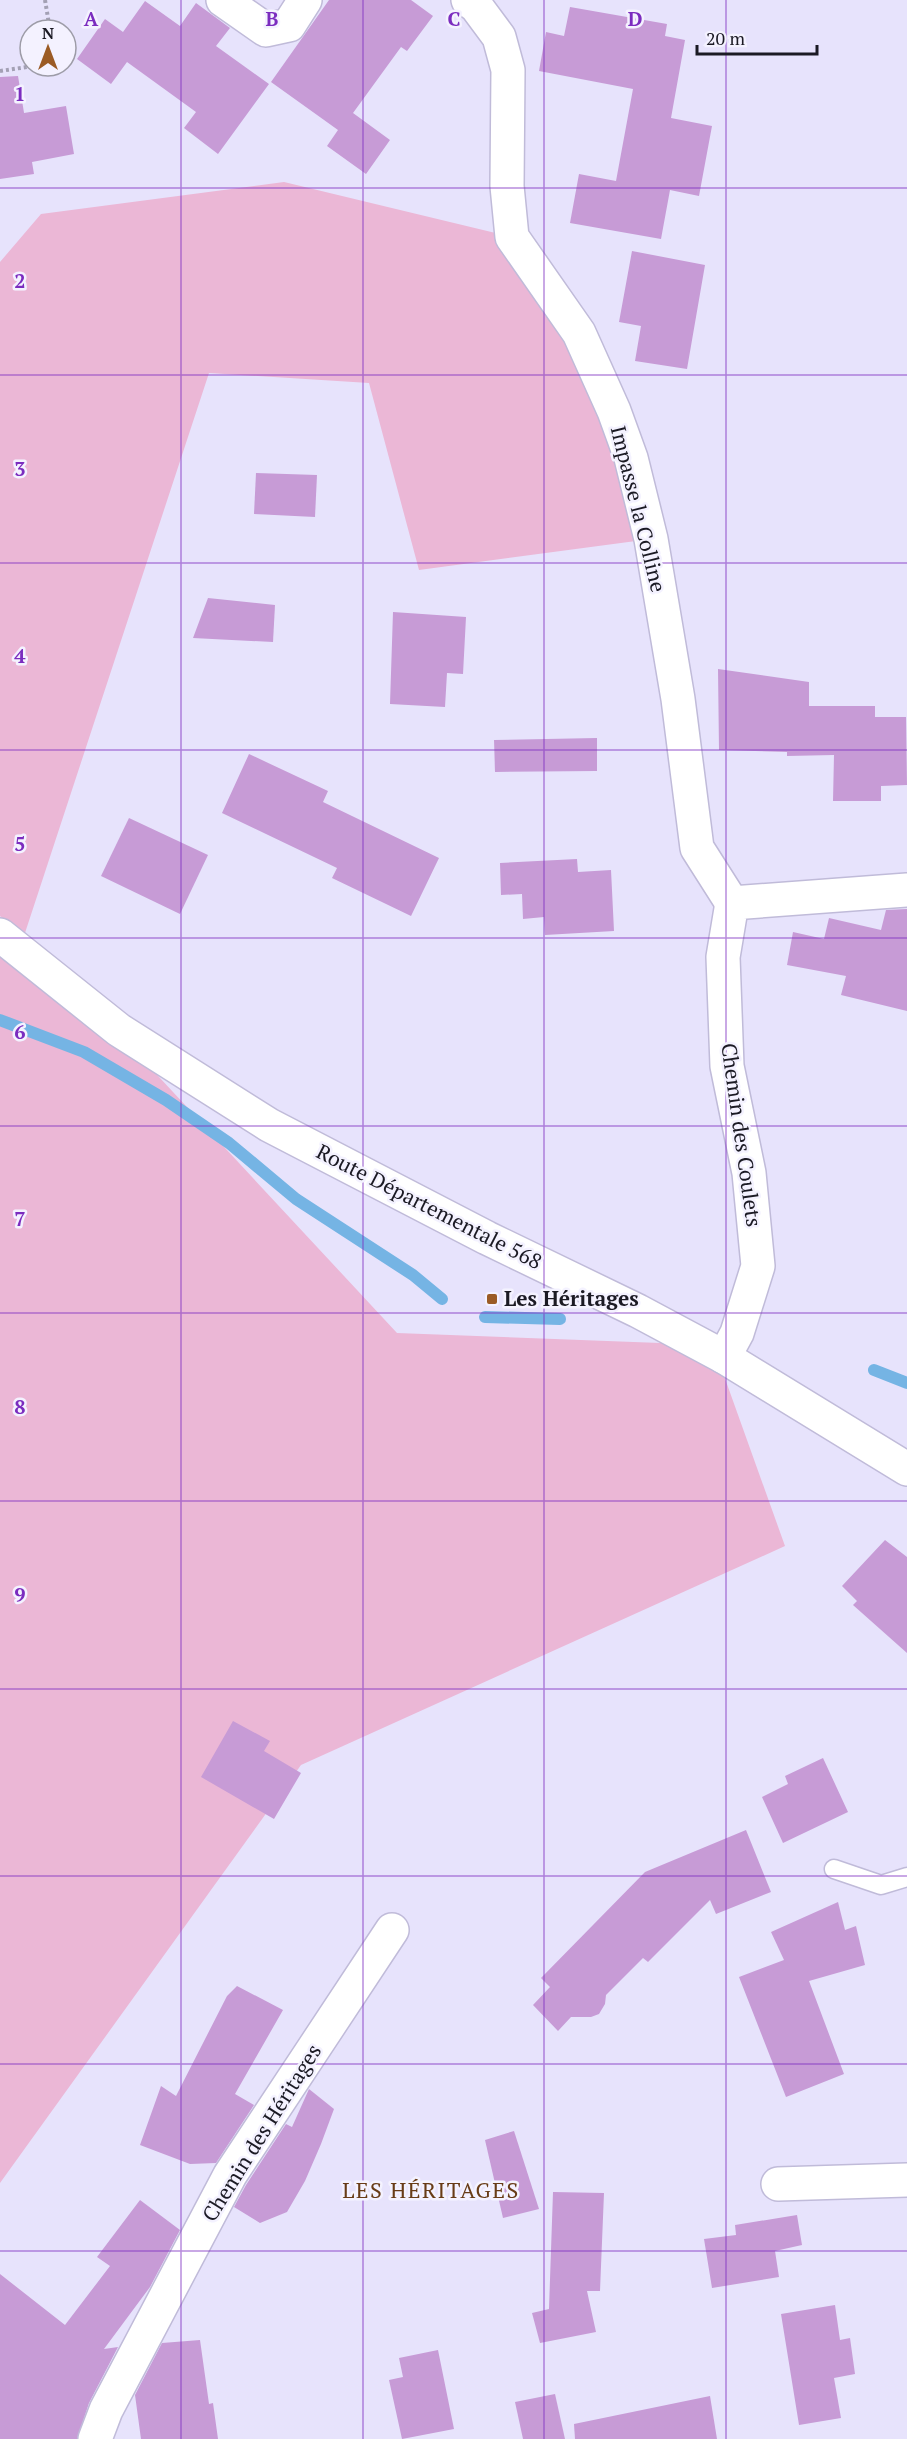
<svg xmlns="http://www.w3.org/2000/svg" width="907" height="2439" font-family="'PT Serif',serif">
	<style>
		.green { fill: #ebb7d6 }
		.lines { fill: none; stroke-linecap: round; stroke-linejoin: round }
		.stream { stroke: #75b4e4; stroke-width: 12 }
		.building { fill: #c79bd6 }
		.lane-casing { stroke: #c0bbd9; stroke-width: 21 }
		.street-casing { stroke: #c0bbd9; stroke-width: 36 }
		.primary-casing { stroke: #c0bbd9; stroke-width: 36 }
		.path { stroke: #a3a0b4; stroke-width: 4; stroke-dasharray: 3 3; stroke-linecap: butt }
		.lane { stroke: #fff; stroke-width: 18 }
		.street { stroke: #fff; stroke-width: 33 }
		.primary { stroke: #fff; stroke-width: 33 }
		.grid { fill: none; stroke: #7b2cbf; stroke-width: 1.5; stroke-opacity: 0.55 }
		.poi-dot { fill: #9b5b25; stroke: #f4f2ff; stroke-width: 2 }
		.labels { text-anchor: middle; stroke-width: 5; stroke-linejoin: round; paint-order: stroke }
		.street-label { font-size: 21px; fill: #1b1a24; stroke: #f4f2ff }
		.poi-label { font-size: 21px; font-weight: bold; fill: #1b1a24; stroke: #f4f2ff; text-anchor: start }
		.neighbourhood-label { font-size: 22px; letter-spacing: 1.5px; fill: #683c17; stroke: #f4f2ff }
		.grid-label { font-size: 20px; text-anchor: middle; font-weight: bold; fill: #7b2cbf; stroke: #f4f2ff; stroke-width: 5; stroke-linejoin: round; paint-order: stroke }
	</style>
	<rect width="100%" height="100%" fill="#e7e3fc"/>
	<!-- green -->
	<polygon class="green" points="284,182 512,237 579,333 651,539 419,570 369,383 209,373 23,939 54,964 397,1333 713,1345 785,1546 301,1765 0,2183 0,921 18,934 0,916 0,262 41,214"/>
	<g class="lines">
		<!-- stream -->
		<g class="stream">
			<polyline points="0,1020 84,1052 166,1100 229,1143 296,1199 413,1275 442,1299"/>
			<polyline points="485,1317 560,1319"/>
			<polyline points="874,1370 907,1383"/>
		</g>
	</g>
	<!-- building -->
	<g class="building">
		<polygon points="329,0 411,0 433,16 407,51 401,47 353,113 390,140 366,174 327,146 338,130 271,82"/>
		<polygon points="145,1 180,26 196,3 230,28 216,46 269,84 218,154 184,128 196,112 127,62 111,84 77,59 105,19 123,32"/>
		<polygon points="570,7 667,24 665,36 685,40 671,118 712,126 699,196 670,190 661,239 570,223 579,174 616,181 633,89 539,71 546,32 564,36"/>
		<polygon points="18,76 26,125 24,113 66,106 74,154 32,162 34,174 0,179 0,77"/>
		<polygon points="632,251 705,265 687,369 635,361 641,326 619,322"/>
		<polygon points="256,473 317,475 315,517 254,514"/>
		<polygon points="208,598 275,605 273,642 193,638"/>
		<polygon points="393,612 466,617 463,674 447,673 445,707 390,704"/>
		<polygon points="718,669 809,682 809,706 875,706 875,717 906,717 907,785 881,786 881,801 833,801 834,755 787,756 787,752 719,750"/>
		<polygon points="597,738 597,771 495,772 494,740"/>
		<polygon points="249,754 328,791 323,802 439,858 411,916 332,878 337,868 222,813"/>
		<polygon points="129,818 208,855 180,914 101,876"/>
		<polygon points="577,859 578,872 611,870 614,931 545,935 544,917 523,919 522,894 501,895 500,863"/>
		<polygon points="907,909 907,1011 841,995 846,976 787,965 793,932 824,939 829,918 881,930 886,910"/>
		<polygon points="885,1540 907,1557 907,1653 853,1605 857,1601 842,1586"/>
		<polygon points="233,1721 270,1741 264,1751 301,1773 274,1819 201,1777"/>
		<polygon points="823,1758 848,1812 783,1843 762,1797 788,1784 785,1776"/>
		<polygon points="746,1830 771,1892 716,1914 710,1900 648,1962 643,1958 606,1995 605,2004 599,2014 591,2017 571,2017 558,2031 533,2005 550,1987 541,1978 645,1872"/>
		<polygon points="838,1902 845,1930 856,1926 865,1965 809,1981 844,2074 786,2097 739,1977 784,1960 771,1932"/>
		<polygon points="237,1986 283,2010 235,2094 254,2105 216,2163 190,2164 140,2145 161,2086 176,2096 227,1996"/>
		<polygon points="309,2089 334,2109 321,2144 305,2181 287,2212 260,2223 234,2207 246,2185 286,2124 292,2127"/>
		<polygon points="514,2131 539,2209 503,2218 485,2140"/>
		<polygon points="553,2192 604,2193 600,2291 587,2291 596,2332 540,2343 532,2313 549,2309"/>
		<polygon points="140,2200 180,2230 150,2287 104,2349 118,2347 89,2403 77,2439 0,2439 0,2274 65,2325 110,2266 97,2257"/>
		<polygon points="797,2215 802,2245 775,2251 779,2277 712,2288 704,2239 736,2235 735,2225"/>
		<polygon points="835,2305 840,2340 850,2338 855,2374 834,2378 841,2418 799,2425 781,2314"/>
		<polygon points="200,2340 209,2404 213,2403 218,2439 141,2439 135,2395 162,2343"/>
		<polygon points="438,2350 454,2429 402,2439 389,2380 403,2377 399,2358"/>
		<polygon points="555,2394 565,2439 523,2439 515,2402"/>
		<polygon points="710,2396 717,2439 575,2439 574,2424"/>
	</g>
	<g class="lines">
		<!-- lane casing -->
		<g class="lane-casing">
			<polyline id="lane" points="834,1869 881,1885 907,1877"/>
		</g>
		<!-- street casing -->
		<g class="street-casing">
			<g id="street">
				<polyline points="223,0 266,30 289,25 305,0"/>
				<polyline points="468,0 476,6 499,37 508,70 507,186 512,237 579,333 614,411 631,458 651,539 678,699 697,848 732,903"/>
				<polyline points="724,1357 737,1333 758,1266 749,1173 727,1066 723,957 732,903 907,890"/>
				<polyline points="778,2184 907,2180"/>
				<polyline points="95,2439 106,2410 230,2175 392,1930"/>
			</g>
		</g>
		<!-- primary casing -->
		<g class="primary-casing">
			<polyline id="primary" points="0,935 119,1030 269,1125 487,1238 638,1311 724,1357 907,1469"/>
		</g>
		<!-- path -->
		<g class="path">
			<polyline points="45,0 50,30"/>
			<polyline points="0,71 34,66"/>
		</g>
		<!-- lane -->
		<use href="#lane" class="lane"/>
		<!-- street -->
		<use href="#street" class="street"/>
		<!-- primary -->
		<use href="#primary" class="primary"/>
	</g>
	<!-- grid -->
	<path class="grid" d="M 181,0 L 181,2439M 363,0 L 363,2439M 544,0 L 544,2439M 726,0 L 726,2439M 0,188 L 907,188M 0,375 L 907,375M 0,563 L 907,563M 0,750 L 907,750M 0,938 L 907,938M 0,1126 L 907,1126M 0,1313 L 907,1313M 0,1501 L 907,1501M 0,1689 L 907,1689M 0,1876 L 907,1876M 0,2064 L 907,2064M 0,2251 L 907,2251"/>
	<!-- markers -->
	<rect class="poi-dot" x="486" y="1293" width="12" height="12" rx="3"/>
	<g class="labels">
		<!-- street labels -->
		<g class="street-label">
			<text transform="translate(638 509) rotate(76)" y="7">Impasse la Colline</text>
			<text transform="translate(741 1135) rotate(82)" y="7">Chemin des Coulets</text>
			<text transform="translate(429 1207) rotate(27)" y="7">Route Départementale 568</text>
			<text transform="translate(262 2133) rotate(-58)" y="7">Chemin des Héritages</text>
		</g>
		<!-- poi labels -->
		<g class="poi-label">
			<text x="504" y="1306">Les Héritages</text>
		</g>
		<!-- neighbourhood labels -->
		<g class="neighbourhood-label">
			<text x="431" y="2198">LES HÉRITAGES</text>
		</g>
	</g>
	<g class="grid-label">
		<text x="91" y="26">A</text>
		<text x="272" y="26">B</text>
		<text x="454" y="26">C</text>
		<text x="635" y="26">D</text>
		<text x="20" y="101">1</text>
		<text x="20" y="288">2</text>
		<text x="20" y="476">3</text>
		<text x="20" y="663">4</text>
		<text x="20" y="851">5</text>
		<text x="20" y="1039">6</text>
		<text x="20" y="1226">7</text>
		<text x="20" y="1414">8</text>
		<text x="20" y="1602">9</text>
	</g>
	<!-- north arrow -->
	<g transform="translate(48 48)"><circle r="28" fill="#f4f2ff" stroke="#9d9ca7" stroke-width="1.5"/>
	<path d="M0-4.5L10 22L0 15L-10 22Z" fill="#9b5b25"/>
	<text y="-9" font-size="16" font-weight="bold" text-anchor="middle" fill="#1b1a24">N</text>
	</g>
	<!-- scale -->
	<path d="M697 45v9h120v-9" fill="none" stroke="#1b1a24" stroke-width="3"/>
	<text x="706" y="45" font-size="18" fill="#1b1a24" stroke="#f4f2ff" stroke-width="4.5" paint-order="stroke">20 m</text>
</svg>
